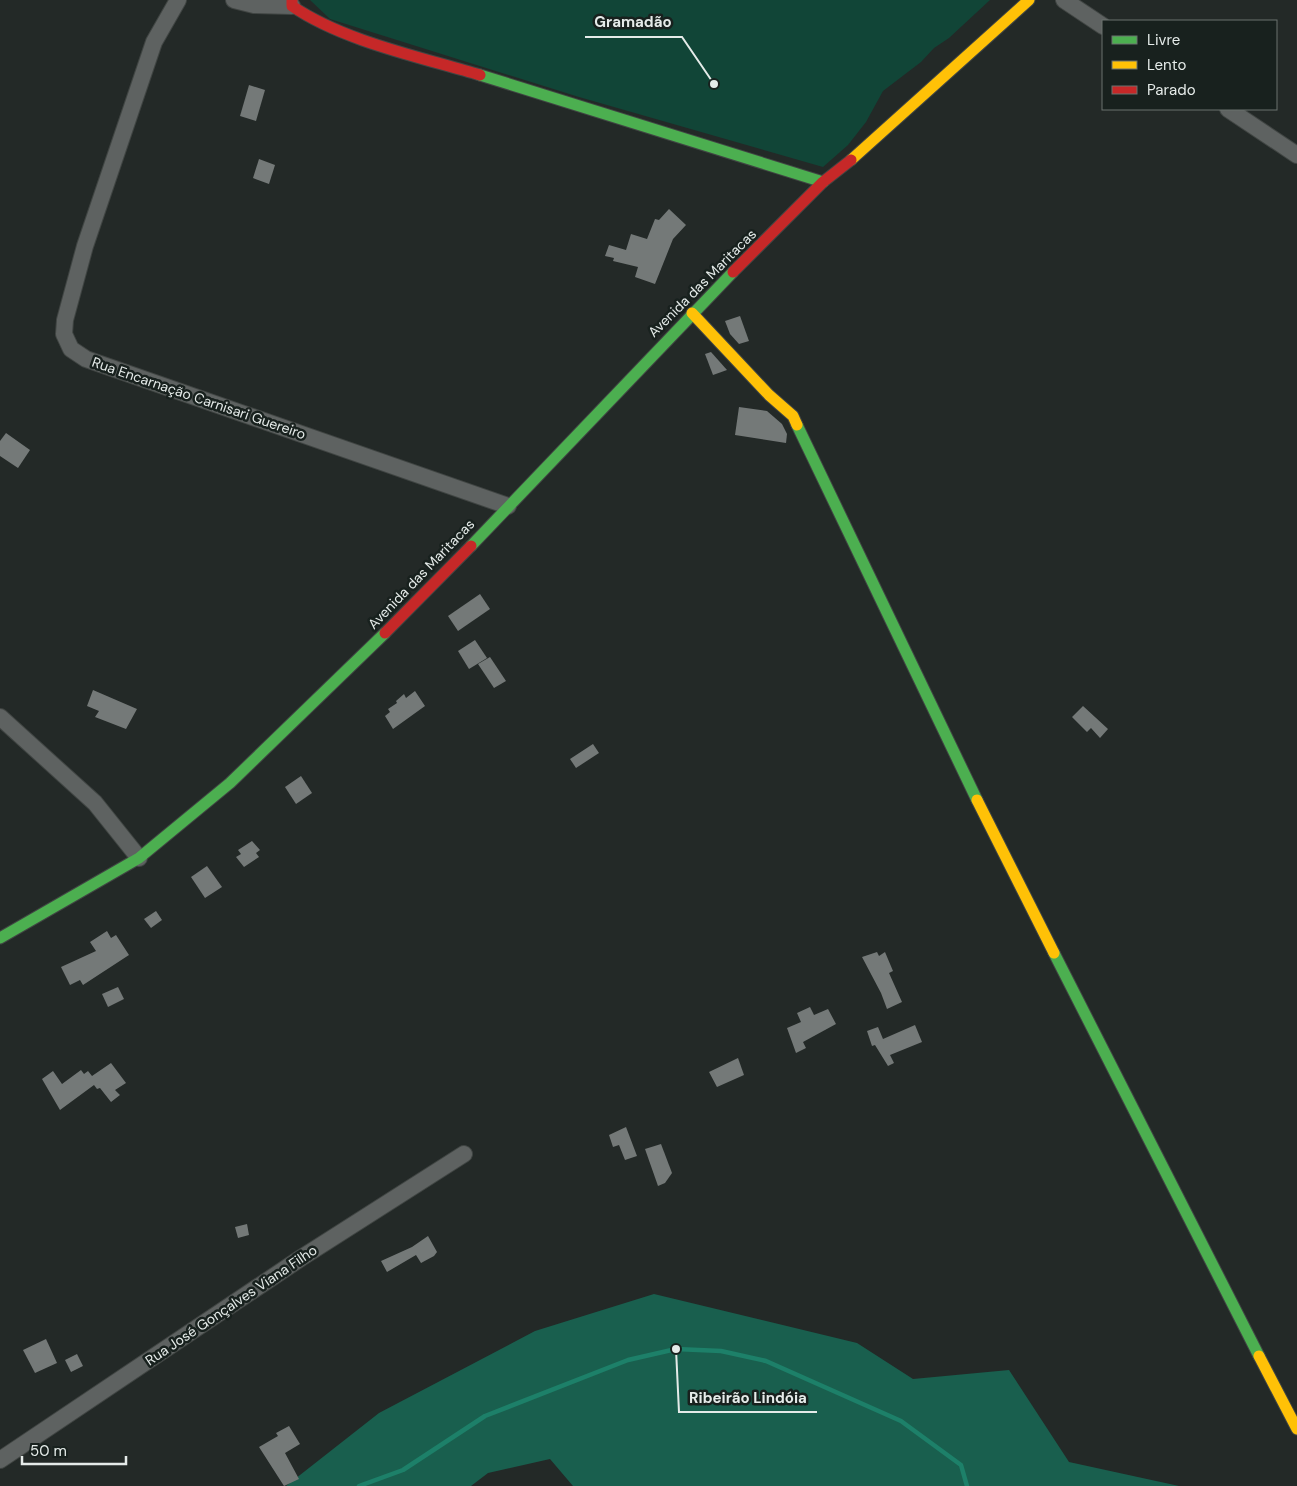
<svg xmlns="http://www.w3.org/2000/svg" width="1297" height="1486" font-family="'DM Sans',sans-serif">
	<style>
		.green { fill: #114537 }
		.forest { fill: #195f4e }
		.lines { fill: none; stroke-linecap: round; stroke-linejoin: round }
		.stream { stroke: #1d8069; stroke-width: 4.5 }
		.building { fill: #747978 }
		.street-casing { stroke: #404543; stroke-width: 18 }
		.fast-casing { stroke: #404543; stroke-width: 13 }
		.slow-casing { stroke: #404543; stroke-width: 13 }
		.jam-casing { stroke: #404543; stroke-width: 13 }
		.street { stroke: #5e6261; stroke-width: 16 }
		.fast { stroke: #4caf50; stroke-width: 11 }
		.slow { stroke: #ffc107; stroke-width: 11 }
		.jam { stroke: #c62828; stroke-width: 11 }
		.labels { text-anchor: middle; stroke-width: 5; stroke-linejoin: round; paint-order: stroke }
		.street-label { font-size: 14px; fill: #e5ebe9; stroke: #18211e }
		.leader { fill: none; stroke: #e5ebe9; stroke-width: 2 }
		.callout-dot { fill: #e5ebe9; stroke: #18211e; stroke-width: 2 }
		.callout-label { font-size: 15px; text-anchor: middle; font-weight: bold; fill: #e5ebe9; stroke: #18211e; stroke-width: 5; stroke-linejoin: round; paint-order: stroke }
	</style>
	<rect width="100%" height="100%" fill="#232927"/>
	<!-- green -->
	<polygon class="green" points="310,0 990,0 949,38 934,48 921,62 883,91 866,122 848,145 823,167 579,97 330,19"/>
	<!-- forest -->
	<polygon class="forest" points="654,1294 857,1343 913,1379 1009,1370 1069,1462 1179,1486 573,1486 550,1459 488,1473 471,1486 286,1486 379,1413 535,1331"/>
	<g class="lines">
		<!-- stream -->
		<polyline class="stream" points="359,1486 403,1470 485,1416 628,1360 676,1349 721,1351 766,1361 901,1421 961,1465 967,1486"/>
	</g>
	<!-- building -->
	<g class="building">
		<polygon points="249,85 265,90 256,121 240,116"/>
		<polygon points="259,159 275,165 269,184 253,178"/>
		<polygon points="669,209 686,225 673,239 655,284 635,277 638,267 613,261 614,258 605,256 609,245 626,250 631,234 647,239 655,219 659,220"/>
		<polygon points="740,316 749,341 739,344 730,334 725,321"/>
		<polygon points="711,352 727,370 713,375 705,354"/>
		<polygon points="739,407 767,411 782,424 787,434 786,443 735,435"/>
		<polygon points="6,433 30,450 18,468 0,456 0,441"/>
		<polygon points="480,594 490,609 458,631 448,616"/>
		<polygon points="475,640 487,658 469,669 458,651"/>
		<polygon points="490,657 506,681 494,688 478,664"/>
		<polygon points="93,690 137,709 126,729 95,717 99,711 87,706"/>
		<polygon points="415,691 425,706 393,729 385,716 390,712 388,709 397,703 396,701 404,694 406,698"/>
		<polygon points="1083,706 1108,729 1100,738 1091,728 1087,732 1072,717"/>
		<polygon points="593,744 599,753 576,768 570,759"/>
		<polygon points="301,776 312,793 296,804 285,787"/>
		<polygon points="252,841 260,850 256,853 259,857 244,867 236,857 241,854 238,850"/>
		<polygon points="207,866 222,887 205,898 191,877"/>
		<polygon points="156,911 162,920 151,928 144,919"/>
		<polygon points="107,931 111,938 116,935 129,955 83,985 80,980 70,985 61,967 96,951 90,942"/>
		<polygon points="877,952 879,956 885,952 893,971 889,973 902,1002 887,1009 881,993 862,957"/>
		<polygon points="118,987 124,999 108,1007 102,994"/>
		<polygon points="810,1007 814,1015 828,1009 836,1024 803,1042 806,1048 796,1053 787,1028 801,1022 797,1013"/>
		<polygon points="915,1025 922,1042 890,1055 894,1063 888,1066 875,1045 872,1046 867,1031 878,1027 883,1039"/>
		<polygon points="738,1058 744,1075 717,1087 709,1072"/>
		<polygon points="111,1063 126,1083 115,1090 120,1095 111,1102 100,1088 97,1089 94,1085 60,1110 42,1079 53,1071 62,1084 81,1070 84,1074 88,1071 92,1076"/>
		<polygon points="626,1127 637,1156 625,1160 619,1145 613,1147 609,1135"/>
		<polygon points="661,1144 672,1173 665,1183 658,1186 645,1149"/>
		<polygon points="247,1224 249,1235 238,1238 235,1227"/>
		<polygon points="428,1236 437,1252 434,1256 421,1263 416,1255 387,1272 381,1261 412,1247"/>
		<polygon points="46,1339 57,1363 35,1373 23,1350"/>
		<polygon points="77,1354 83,1366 71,1372 65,1360"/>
		<polygon points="289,1426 300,1444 285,1453 299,1479 284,1486 259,1447 278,1436 276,1433"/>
	</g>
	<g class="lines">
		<!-- street casing -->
		<g class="street-casing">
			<g id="street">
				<polyline points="178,0 154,42 85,246 65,320 64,334 71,349 86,359 508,506"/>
				<polyline points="234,0 254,5 292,6"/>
				<polyline points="1064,0 1103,26"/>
				<polyline points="1228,109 1297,155"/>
				<polyline points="0,717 95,803 139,858"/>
				<polyline points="0,1460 301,1258 464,1154"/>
			</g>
		</g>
		<!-- fast casing -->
		<g class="fast-casing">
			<g id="fast">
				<polyline points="480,75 823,182"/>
				<polyline points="797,425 977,800"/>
				<polyline points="471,546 733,272"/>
				<polyline points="0,938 139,858 230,783 385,633"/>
				<polyline points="1054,953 1259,1356"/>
			</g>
		</g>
		<!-- slow casing -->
		<g class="slow-casing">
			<g id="slow">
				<polyline points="851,160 1029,0"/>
				<polyline points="692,313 769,395 793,416 797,425"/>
				<polyline points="977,800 1054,953"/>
				<polyline points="1259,1356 1297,1429"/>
			</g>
		</g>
		<!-- jam casing -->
		<g class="jam-casing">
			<g id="jam">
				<path d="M 292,0 L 292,6 C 343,41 420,57 480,75"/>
				<polyline points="733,272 823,182 851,160"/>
				<polyline points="385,633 471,546"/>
			</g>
		</g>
		<!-- street -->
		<use href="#street" class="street"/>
		<!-- fast -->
		<use href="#fast" class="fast"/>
		<!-- slow -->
		<use href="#slow" class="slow"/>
		<!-- jam -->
		<use href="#jam" class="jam"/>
	</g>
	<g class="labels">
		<!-- street labels -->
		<g class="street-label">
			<text transform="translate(702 283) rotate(-45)" y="5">Avenida das Maritacas</text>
			<text transform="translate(199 398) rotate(19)" y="5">Rua Encarnação Carnisari Guereiro</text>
			<text transform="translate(421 574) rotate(-46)" y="5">Avenida das Maritacas</text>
			<text transform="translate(231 1305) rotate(-34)" y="5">Rua José Gonçalves Viana Filho</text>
		</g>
	</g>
	<!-- callouts -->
	<path class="leader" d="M714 84L682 37H585M676 1349L679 1412H817"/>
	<g class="callout-dot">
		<circle cx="714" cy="84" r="5"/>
		<circle cx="676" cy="1349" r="5"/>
	</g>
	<g class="callout-label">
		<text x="633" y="27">Gramadão</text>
		<text x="748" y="1403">Ribeirão Lindóia</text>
	</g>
	<!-- legend -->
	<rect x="1102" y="20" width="175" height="90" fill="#18211e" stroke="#6a726f"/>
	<rect x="1112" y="36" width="25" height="8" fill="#4caf50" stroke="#6a726f"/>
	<text x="1147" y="45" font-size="15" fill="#e5ebe9">Livre</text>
	<rect x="1112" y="61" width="25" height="8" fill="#ffc107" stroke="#6a726f"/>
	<text x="1147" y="70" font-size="15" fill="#e5ebe9">Lento</text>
	<rect x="1112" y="86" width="25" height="8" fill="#c62828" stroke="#6a726f"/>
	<text x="1147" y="95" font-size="15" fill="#e5ebe9">Parado</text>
	<!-- scale -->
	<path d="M22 1456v8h104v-8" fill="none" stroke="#e5ebe9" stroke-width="2.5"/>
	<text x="30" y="1456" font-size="15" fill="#e5ebe9" stroke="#18211e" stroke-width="4" paint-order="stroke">50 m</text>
</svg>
